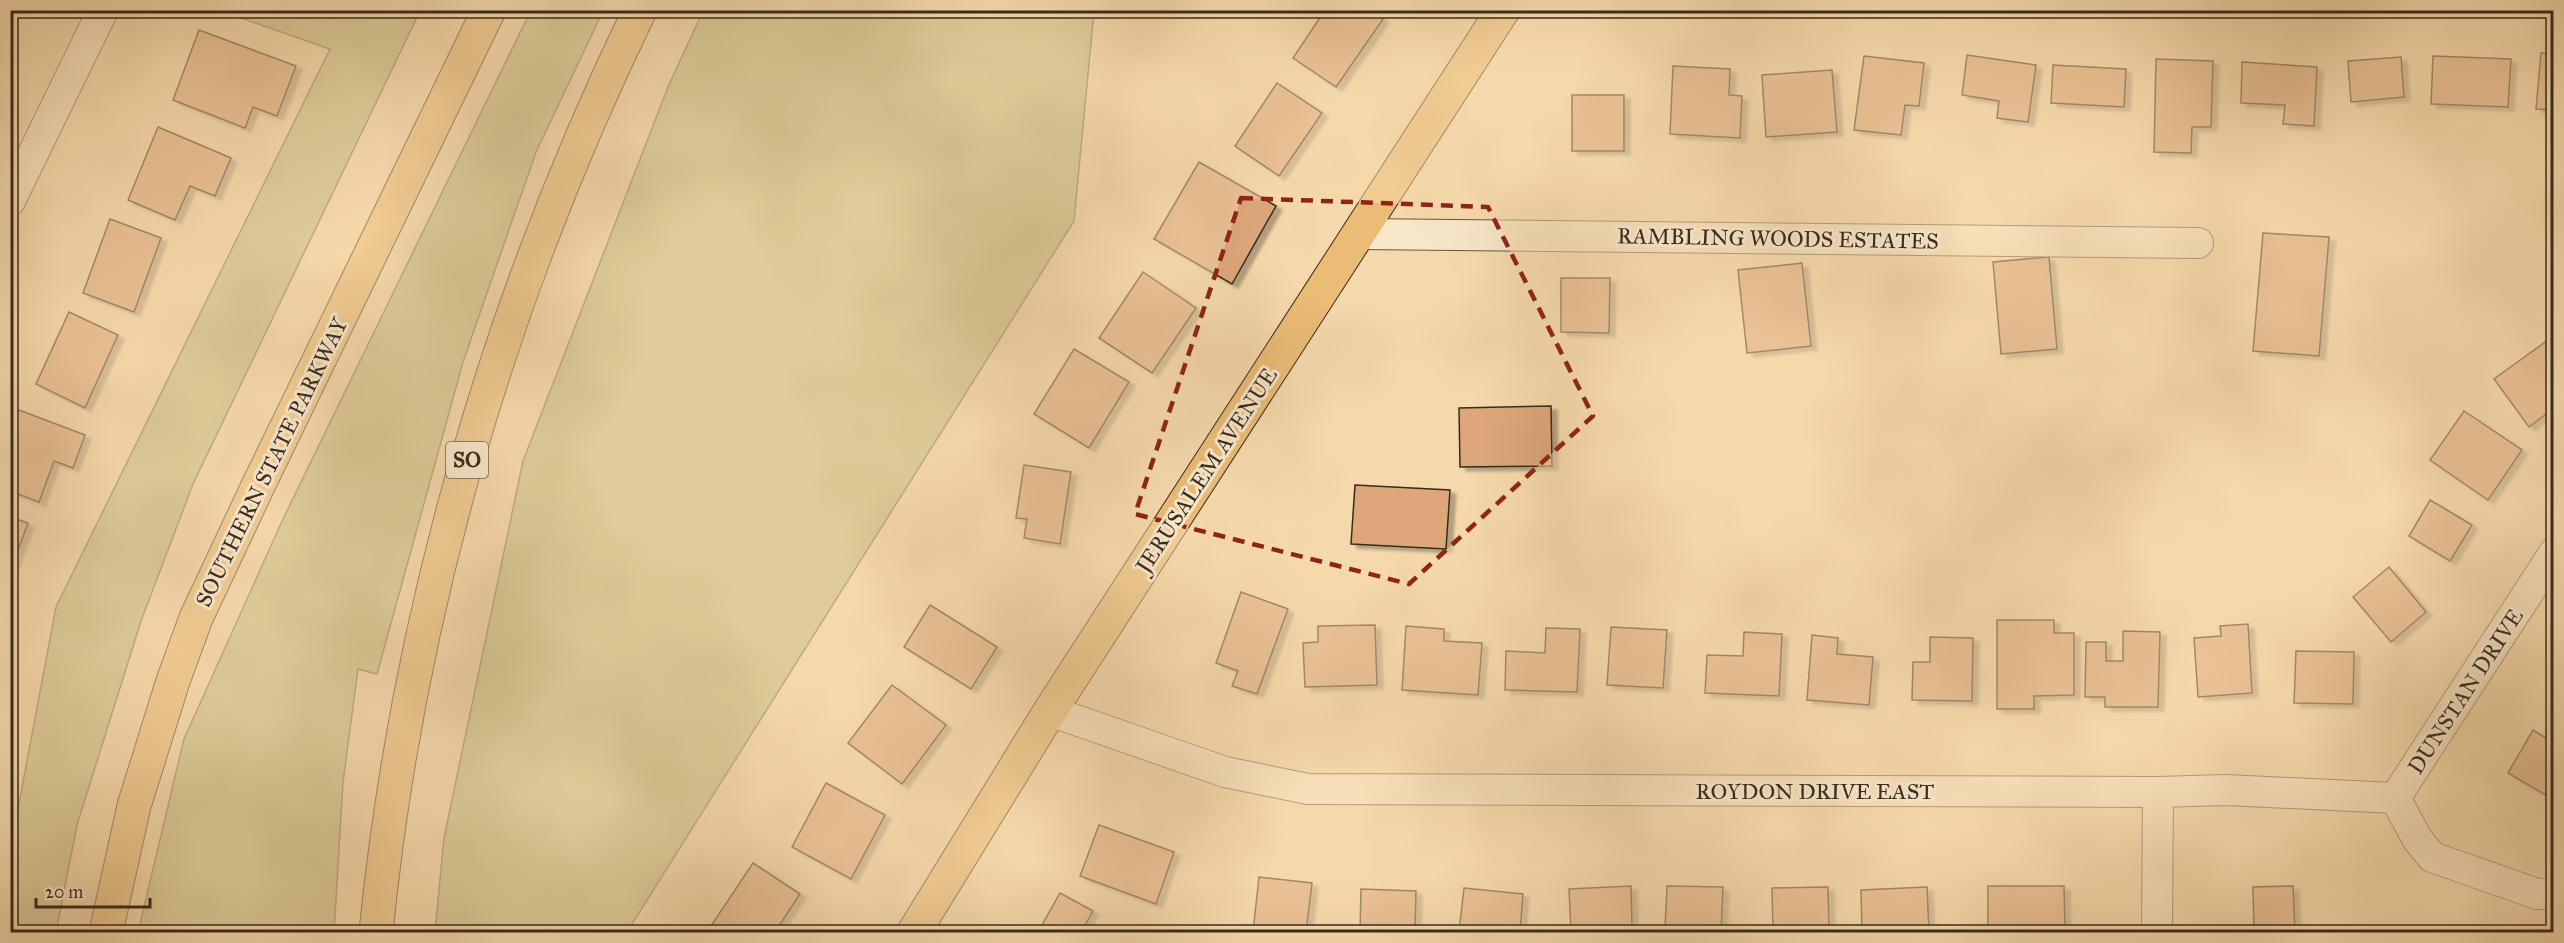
<svg xmlns="http://www.w3.org/2000/svg" width="2564" height="943" font-family="'IM FELL Great Primer',serif">
	<style>
		.green { fill: #c1be86; stroke: #7c7452; stroke-width: 1.5 }
		.building { fill: #dda77a; stroke: #382b1d; stroke-width: 1.5; filter: url(#shadow) }
		.lines { fill: none; stroke-linecap: round; stroke-linejoin: round }
		.minor-casing { stroke: #675641; stroke-width: 32 }
		.primary-casing { stroke: #382b1d; stroke-width: 35 }
		.motorway-casing { stroke: #382b1d; stroke-width: 35 }
		.minor { stroke: #f8e6c9; stroke-width: 30 }
		.primary { stroke: #eabc76; stroke-width: 33 }
		.motorway { stroke: #eabc76; stroke-width: 33 }
		.marked { fill: none; stroke: #8f2418; stroke-width: 4.5; stroke-dasharray: 12 8; stroke-linejoin: round }
		.labels { text-anchor: middle; stroke-width: 6; stroke-linejoin: round; paint-order: stroke }
		.shield { fill: #f8e6c9; stroke: #726351; stroke-width: 1.5 }
		.shield-label { font-size: 21px; font-weight: bold; fill: #382b1d }
		.street-label { font-size: 22px; fill: #382b1d; stroke: #f8e6c9 }
	</style>
	<defs>
		<filter id="shadow"><feDropShadow dx="6" dy="4" stdDeviation="1.5" flood-color="#0004"/></filter>
	</defs>
	<rect width="100%" height="100%" fill="#f5d9ac"/>
	<filter id="stains"><feTurbulence type="fractalNoise" baseFrequency=".00333" numOctaves="4"/><feColorMatrix values="0 0 0 0 .2 0 0 0 0 .09 0 0 0 0 .02 0 0 0 .5 -.17"/></filter>
	<radialGradient id="worn" r=".72"><stop offset=".6" stop-color="#630" stop-opacity="0"/><stop offset="1" stop-color="#630" stop-opacity=".3"/></radialGradient>
	<!-- green -->
	<g class="green">
		<polygon points="531,10 603,11 536,152 463,362 377,674 358,669 343,782 334,932 138,932 184,739 283,519"/>
		<polygon points="221,11 420,11 193,484 141,621 77,825 56,932 11,932 11,846 56,607 330,49"/>
		<polygon points="703,11 1094,11 1074,221 627,932 435,932 444,838 523,461 668,87"/>
	</g>
	<!-- building -->
	<g class="building">
		<polygon points="1325,10 1371,10 1383,19 1336,87 1293,58"/>
		<polygon points="199,30 296,66 277,116 253,107 245,128 173,100"/>
		<polygon points="2541,53 2554,54 2554,110 2536,109"/>
		<polygon points="1967,55 2036,65 2028,122 1997,118 1999,101 1962,95"/>
		<polygon points="1864,56 1924,63 1919,106 1905,105 1901,135 1854,130"/>
		<polygon points="2433,56 2511,59 2508,107 2431,104"/>
		<polygon points="2401,57 2404,97 2351,102 2348,61"/>
		<polygon points="2156,59 2213,61 2211,127 2192,127 2191,153 2154,152"/>
		<polygon points="2242,62 2317,67 2314,126 2283,124 2285,105 2241,103"/>
		<polygon points="2053,65 2126,69 2124,107 2051,103"/>
		<polygon points="1673,66 1730,69 1729,95 1742,96 1740,138 1670,134"/>
		<polygon points="1832,70 1837,132 1766,137 1762,75"/>
		<polygon points="1277,83 1322,113 1279,176 1235,146"/>
		<rect x="1572" y="95" width="52" height="56"/>
		<polygon points="158,127 231,158 215,196 190,186 175,220 128,200"/>
		<polygon points="1199,162 1276,206 1232,284 1154,239"/>
		<polygon points="110,219 161,238 134,312 83,293"/>
		<polygon points="2263,233 2329,237 2319,356 2253,351"/>
		<polygon points="2049,257 2057,349 2001,354 1993,262"/>
		<polygon points="1802,263 1811,346 1747,353 1738,270"/>
		<polygon points="1143,272 1196,308 1152,373 1099,338"/>
		<polygon points="1561,278 1610,278 1609,333 1561,332"/>
		<polygon points="69,312 118,335 85,408 36,384"/>
		<polygon points="2548,340 2554,348 2554,408 2529,427 2494,379"/>
		<polygon points="1074,349 1129,382 1089,448 1034,414"/>
		<polygon points="1551,406 1552,466 1460,467 1459,408"/>
		<polygon points="19,410 85,435 73,468 54,461 39,502 10,491 10,432"/>
		<polygon points="2464,411 2522,450 2488,500 2430,460"/>
		<polygon points="1024,465 1071,472 1060,544 1024,538 1027,519 1016,518"/>
		<polygon points="1355,485 1450,490 1446,549 1351,544"/>
		<polygon points="2430,500 2472,525 2450,561 2409,536"/>
		<polygon points="10,517 28,523 10,572"/>
		<polygon points="2389,567 2426,612 2391,642 2353,597"/>
		<polygon points="1241,592 1288,609 1257,694 1232,686 1238,671 1216,663"/>
		<polygon points="930,605 997,647 971,689 904,647"/>
		<polygon points="1997,620 2054,620 2054,633 2074,633 2074,695 2034,696 2034,709 1997,709"/>
		<polygon points="2248,624 2252,693 2198,697 2194,638 2221,636 2220,626"/>
		<polygon points="1375,625 1377,685 1305,687 1303,643 1318,642 1318,626"/>
		<polygon points="1406,626 1444,629 1444,641 1482,643 1478,695 1402,690"/>
		<polygon points="1611,627 1667,630 1663,688 1607,685"/>
		<polygon points="1546,628 1580,629 1577,692 1505,690 1506,651 1545,653"/>
		<polygon points="2123,631 2160,632 2158,707 2105,707 2105,697 2085,697 2086,642 2106,642 2106,661 2123,661"/>
		<polygon points="1744,632 1782,634 1779,696 1705,693 1707,655 1743,656"/>
		<polygon points="1812,635 1838,638 1837,654 1873,657 1869,705 1807,700"/>
		<polygon points="1930,637 1973,638 1972,701 1912,700 1913,662 1930,662"/>
		<polygon points="2296,651 2354,652 2353,704 2294,703"/>
		<polygon points="892,685 946,725 902,784 848,743"/>
		<polygon points="2533,730 2554,743 2554,800 2508,773"/>
		<polygon points="826,783 885,815 851,879 792,847"/>
		<polygon points="1099,825 1174,852 1156,904 1080,876"/>
		<polygon points="753,863 800,894 775,932 714,932 709,929"/>
		<polygon points="1259,877 1312,883 1306,932 1253,932"/>
		<polygon points="1631,886 1632,926 1598,927 1599,932 1571,932 1569,889"/>
		<polygon points="1667,886 1723,887 1721,931 1665,929"/>
		<polygon points="1988,886 2064,886 2065,930 1988,931"/>
		<polygon points="2293,886 2295,932 2254,932 2253,887"/>
		<polygon points="1828,887 1829,932 1773,932 1772,888"/>
		<polygon points="1927,887 1929,932 1862,932 1861,890"/>
		<polygon points="1464,888 1523,894 1520,931 1496,928 1496,932 1459,932"/>
		<polygon points="1361,889 1416,891 1415,930 1360,932"/>
		<polygon points="1060,893 1093,911 1081,932 1038,932"/>
	</g>
	<g class="lines">
		<!-- minor casing -->
		<g class="minor-casing">
			<g id="minor">
				<polyline points="10,201 103,10"/>
				<polyline points="1359,234 2198,243"/>
				<polyline points="1050,711 1225,772 1308,789 2158,792 2226,790 2395,798"/>
				<polyline points="2395,798 2554,553"/>
				<polyline points="2395,798 2418,840 2432,857 2537,894 2554,894"/>
				<polyline points="2157,932 2158,792"/>
			</g>
		</g>
		<!-- primary casing -->
		<g class="primary-casing">
			<polyline id="primary" points="914,932 1050,711 1503,10"/>
		</g>
		<!-- motorway casing -->
		<g class="motorway-casing">
			<g id="motorway">
				<polyline points="106,932 134,806 173,681 196,618 258,486 489,10"/>
				<path d="M 376,932 C 408,612 499,300 640,10"/>
			</g>
		</g>
		<!-- minor -->
		<use href="#minor" class="minor"/>
		<!-- primary -->
		<use href="#primary" class="primary"/>
		<!-- motorway -->
		<use href="#motorway" class="motorway"/>
	</g>
	<!-- marked area -->
	<path d="M0 0H2564V943H0ZM 1241,198 L 1488,207 L 1593,416 L 1409,584 L 1135,514 Z" fill="#f5d9ac" fill-opacity=".55" fill-rule="evenodd"/>
	<path class="marked" d="M 1241,198 L 1488,207 L 1593,416 L 1409,584 L 1135,514 Z"/>
	<g class="labels">
		<!-- shield labels -->
		<rect class="shield" x="446" y="442" width="42" height="36" rx="4.5"/>
		<g class="shield-label">
			<text x="467" y="467">SO</text>
		</g>
		<!-- street labels -->
		<g class="street-label">
			<text transform="translate(1778 238) rotate(1)" y="8">RAMBLING WOODS ESTATES</text>
			<text transform="translate(271 462) rotate(-64)" y="8">SOUTHERN STATE PARKWAY</text>
			<text transform="translate(1206 470) rotate(-57)" y="8">JERUSALEM AVENUE</text>
			<text transform="translate(2465 691) rotate(-57)" y="8">DUNSTAN DRIVE</text>
			<text x="1815" y="799">ROYDON DRIVE EAST</text>
		</g>
	</g>
	<!-- margin -->
	<rect width="2564" height="943" fill="none" stroke="#f5d9ac" stroke-width="36"/>
	<rect x="12" y="12" width="2540" height="919" fill="none" stroke="#382b1d" stroke-width="3"/>
	<rect x="18" y="18" width="2528" height="907" fill="none" stroke="#382b1d" stroke-width="1.5"/>
	<!-- scale -->
	<path d="M36 898v9h114v-9" fill="none" stroke="#382b1d" stroke-width="3"/>
	<text x="45" y="898" font-size="18" fill="#382b1d" stroke="#f8e6c9" stroke-width="4.5" paint-order="stroke">20 m</text>
	<rect width="100%" height="100%" filter="url(#stains)"/>
	<rect width="100%" height="100%" fill="url(#worn)"/>
</svg>
